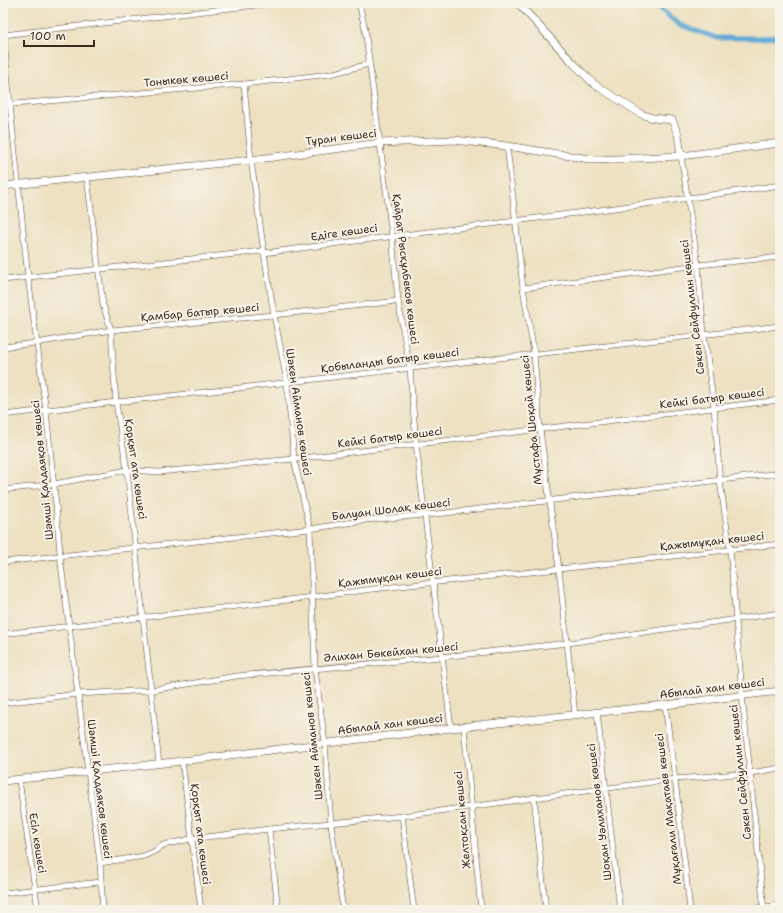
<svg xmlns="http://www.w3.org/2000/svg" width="783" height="913" font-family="'Shantell Sans',sans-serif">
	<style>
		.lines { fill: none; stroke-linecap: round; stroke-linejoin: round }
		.canal { stroke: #5ea8d6; stroke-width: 5 }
		.street-casing { stroke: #564536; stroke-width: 6 }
		.secondary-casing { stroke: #564536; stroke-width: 8 }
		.street { stroke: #fff; stroke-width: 5 }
		.secondary { stroke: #fff; stroke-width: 7 }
		.labels { text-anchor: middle; stroke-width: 4; stroke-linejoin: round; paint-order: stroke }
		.street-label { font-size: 11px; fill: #3b2a1e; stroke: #f7f3e8 }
	</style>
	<rect width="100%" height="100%" fill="#f7f3e8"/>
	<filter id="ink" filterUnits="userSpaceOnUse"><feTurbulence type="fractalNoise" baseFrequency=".025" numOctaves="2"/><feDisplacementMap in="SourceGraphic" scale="8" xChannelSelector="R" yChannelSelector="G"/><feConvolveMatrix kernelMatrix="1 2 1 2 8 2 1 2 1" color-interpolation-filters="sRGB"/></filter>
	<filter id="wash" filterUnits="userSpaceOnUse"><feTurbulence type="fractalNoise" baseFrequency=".012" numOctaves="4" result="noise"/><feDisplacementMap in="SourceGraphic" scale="16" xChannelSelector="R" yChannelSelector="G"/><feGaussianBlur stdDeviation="0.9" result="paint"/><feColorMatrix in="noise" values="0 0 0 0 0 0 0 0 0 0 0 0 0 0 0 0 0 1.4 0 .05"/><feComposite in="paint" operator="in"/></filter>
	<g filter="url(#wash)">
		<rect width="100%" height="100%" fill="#ede1c1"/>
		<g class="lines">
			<!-- canal -->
			<polyline class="canal" points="653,3 680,25 717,38 762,38 780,36"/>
		</g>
	</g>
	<g filter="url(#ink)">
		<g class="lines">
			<!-- street casing -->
			<g class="street-casing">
				<g id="street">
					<polyline points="359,3 365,29 392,236 398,301 410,369 416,444 451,728"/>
					<polyline points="3,27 10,105 28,277 46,411 56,505 61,564 100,863 103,910"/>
					<polyline points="3,35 273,3"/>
					<polyline points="244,84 251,160 264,253 274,315 287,382 294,459 310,529 315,669 325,743 331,824 343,910"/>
					<polyline points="3,105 244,84 330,74 369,64"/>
					<polyline points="507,146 523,288 534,353 540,430 559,569 575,715"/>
					<polyline points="681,156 698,265 704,334 714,407 720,481 730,549 743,705 764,910"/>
					<polyline points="87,177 103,305 111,330 116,403 127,470 159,764"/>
					<path d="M 3,280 L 262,251 L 264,253 C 436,230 608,211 780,185"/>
					<polyline points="523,288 698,265 780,257"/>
					<polyline points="3,347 36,343 111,330 274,315 398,301"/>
					<polyline points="3,415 780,326"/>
					<polyline points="3,490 54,484 127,470 159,472 294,459 780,400"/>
					<polyline points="3,562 310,529 366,520 437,514 780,473"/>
					<polyline points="3,634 313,597 373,589 559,569 780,544"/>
					<polyline points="3,703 78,694 152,690 237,676 442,657 568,643 780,613"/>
					<polyline points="665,705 675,779 690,910"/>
					<polyline points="597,712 620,910"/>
					<polyline points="464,727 481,910"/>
					<polyline points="182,761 201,910"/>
					<polyline points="19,780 38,910"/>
					<polyline points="534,797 546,910"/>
					<polyline points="402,816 414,910"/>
					<polyline points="269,829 278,910"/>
					<polyline points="100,863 144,856 155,851 163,845 191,839 269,829 402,816 675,779 750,773 780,768"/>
					<polyline points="3,893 100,882"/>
					<polyline points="741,910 780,905"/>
				</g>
			</g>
			<!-- secondary casing -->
			<g class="secondary-casing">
				<g id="secondary">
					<polyline points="518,3 574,64 594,84 641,114 653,118 672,120 678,134 681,156"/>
					<polyline points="3,186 251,160 380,143 454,140 507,146 596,160 681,156 780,143"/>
					<polyline points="3,781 182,761 451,728 665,705 780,691"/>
				</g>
			</g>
			<!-- street -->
			<use href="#street" class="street"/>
			<!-- secondary -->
			<use href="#secondary" class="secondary"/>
		</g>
	</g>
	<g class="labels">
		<!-- street labels -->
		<g class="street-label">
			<text transform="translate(186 79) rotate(-5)" y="4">Тоныкөк көшесі</text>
			<text transform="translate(341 137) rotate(-7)" y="4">Тұран көшесі</text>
			<text transform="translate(344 232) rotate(-8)" y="4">Едіге көшесі</text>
			<text transform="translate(406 269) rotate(83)" y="4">Қайрат Рысқұлбеков көшесі</text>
			<text transform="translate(692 307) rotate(-97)" y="4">Сәкен Сейфуллин көшесі</text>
			<text transform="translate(200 312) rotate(-5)" y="4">Қамбар батыр көшесі</text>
			<text transform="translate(390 360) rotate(-7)" y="4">Қобыланды батыр көшесі</text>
			<text transform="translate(712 398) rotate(-7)" y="4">Кейкі батыр көшесі</text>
			<text transform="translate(299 412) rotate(82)" y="4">Шәкен Айманов көшесі</text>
			<text transform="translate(531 420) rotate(-96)" y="4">Мұстафа Шоқай көшесі</text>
			<text transform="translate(390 437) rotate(-7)" y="4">Кейкі батыр көшесі</text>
			<text transform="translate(136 469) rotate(82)" y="4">Қорқыт ата көшесі</text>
			<text transform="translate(42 470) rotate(-96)" y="4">Шәмші Қалдаяқов көшесі</text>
			<text transform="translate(391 509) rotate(-7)" y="4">Балуан Шолақ көшесі</text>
			<text transform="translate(712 541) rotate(-6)" y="4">Қажымұқан көшесі</text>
			<text transform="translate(390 577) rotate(-7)" y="4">Қажымұқан көшесі</text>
			<text transform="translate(391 652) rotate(-5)" y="4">Әлихан Бөкейхан көшесі</text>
			<text transform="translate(712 688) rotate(-7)" y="4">Абылай хан көшесі</text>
			<text transform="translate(390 724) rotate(-7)" y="4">Абылай хан көшесі</text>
			<text transform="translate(312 736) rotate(-96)" y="4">Шәкен Айманов көшесі</text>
			<text transform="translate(740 772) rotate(-96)" y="4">Сәкен Сейфуллин көшесі</text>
			<text transform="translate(100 789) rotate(83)" y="4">Шәмші Қалдаяқов көшесі</text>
			<text transform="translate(668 809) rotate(-97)" y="4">Мұқағали Мақатаев көшесі</text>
			<text transform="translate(599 812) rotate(-97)" y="4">Шоқан Уәлиханов көшесі</text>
			<text transform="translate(462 820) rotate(-95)" y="4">Желтоқсан көшесі</text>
			<text transform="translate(201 834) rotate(83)" y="4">Қорқыт ата көшесі</text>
			<text transform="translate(38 843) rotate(81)" y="4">Есіл көшесі</text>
		</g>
	</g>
	<!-- margin -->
	<rect width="783" height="913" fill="none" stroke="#f7f3e8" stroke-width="16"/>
	<!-- scale -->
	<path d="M24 40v6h70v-6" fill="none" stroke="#3b2a1e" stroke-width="2"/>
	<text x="30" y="40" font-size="12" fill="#3b2a1e" stroke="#f7f3e8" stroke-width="3" paint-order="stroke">100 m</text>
</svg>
